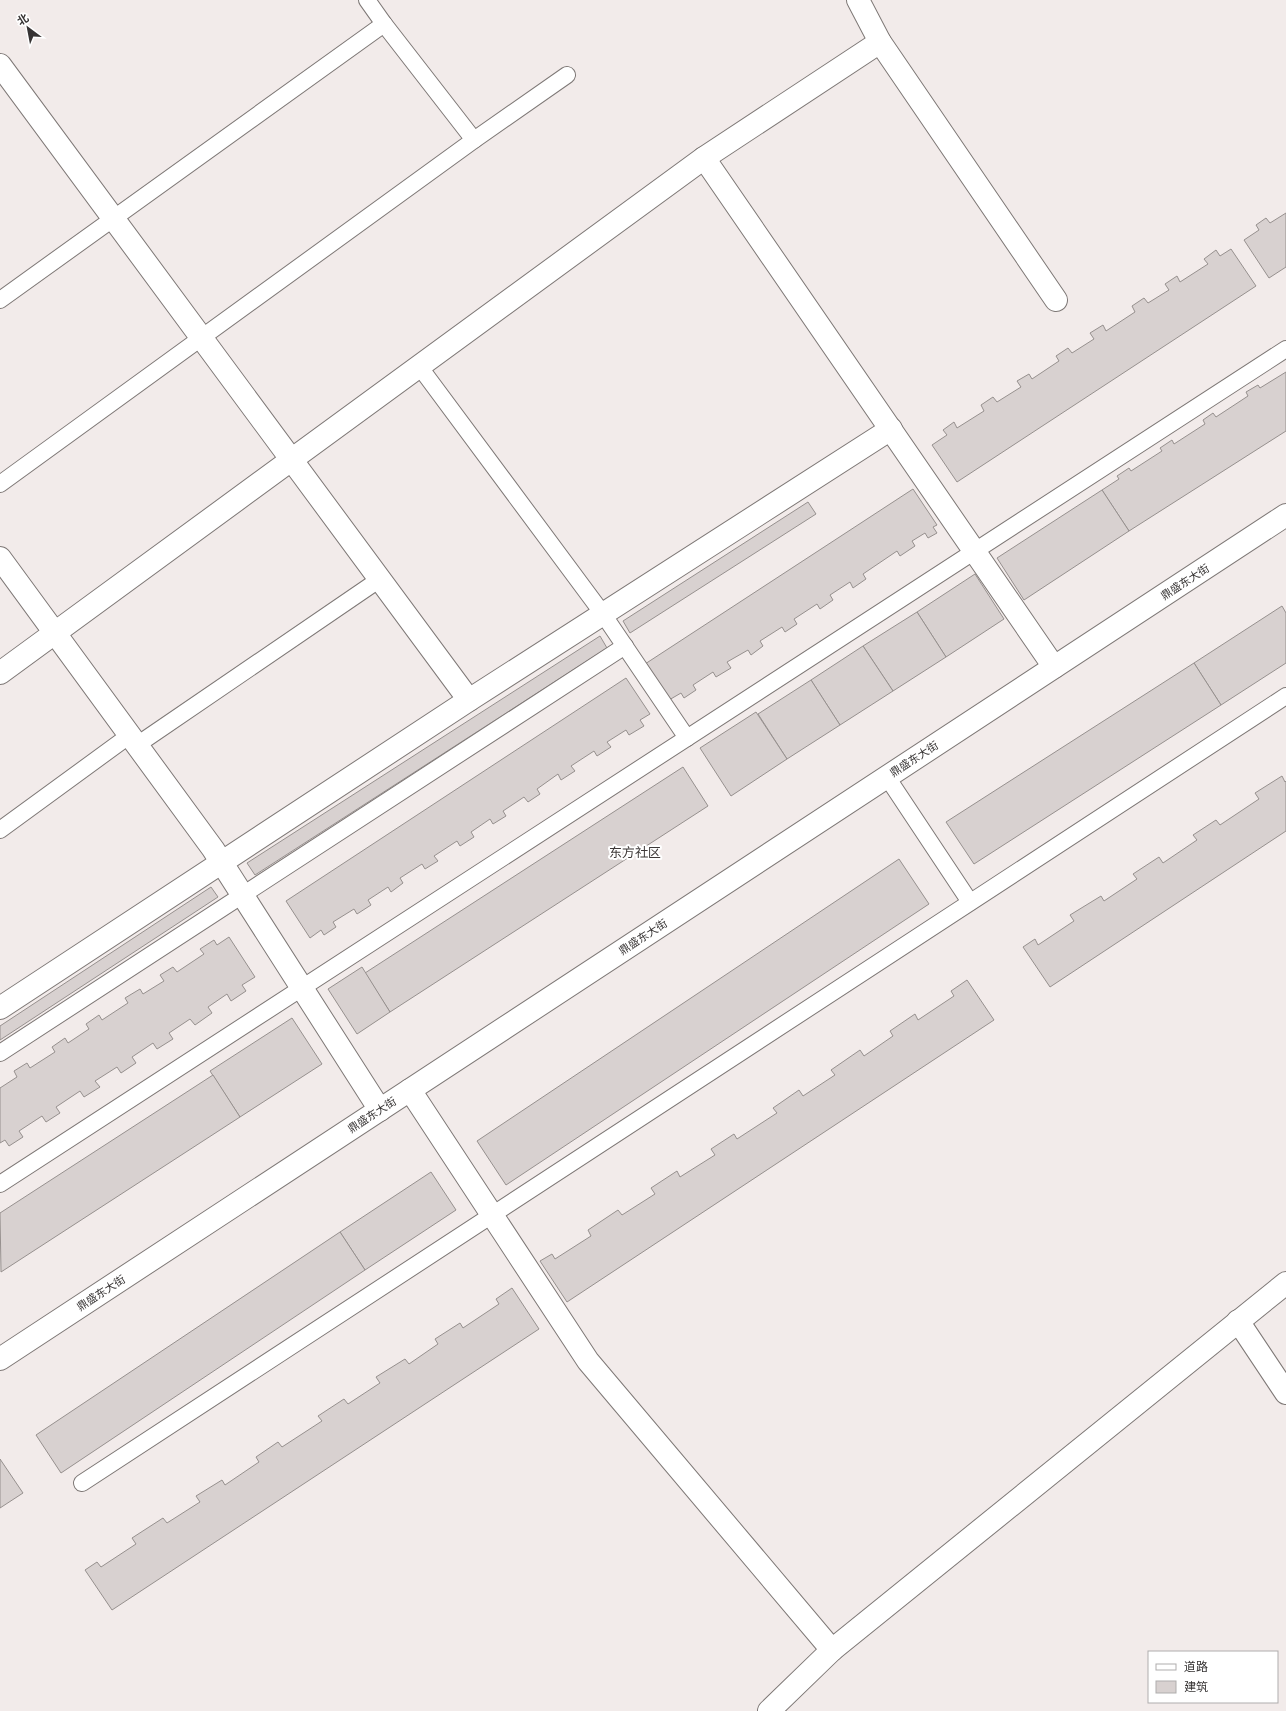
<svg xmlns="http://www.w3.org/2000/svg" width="1286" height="1711" font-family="Inter,'Noto Sans SC',sans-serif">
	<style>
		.building { fill: #d8d1d0; stroke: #96908e }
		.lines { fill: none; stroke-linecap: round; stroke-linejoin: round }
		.lane-casing { stroke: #7e7876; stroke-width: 18 }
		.street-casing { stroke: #7e7876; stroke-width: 24 }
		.secondary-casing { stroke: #7e7876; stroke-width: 24 }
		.lane { stroke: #fff; stroke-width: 16 }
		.street { stroke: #fff; stroke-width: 22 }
		.secondary { stroke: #fff; stroke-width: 22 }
		.labels { text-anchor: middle; stroke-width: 4; stroke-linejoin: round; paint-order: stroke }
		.street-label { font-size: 11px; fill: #363333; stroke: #fff }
		.quarter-label { font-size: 13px; fill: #3d3837; stroke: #fff }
	</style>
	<rect width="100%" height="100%" fill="#f2ebea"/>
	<!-- building -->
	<g class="building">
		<polygon points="1286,213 1286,267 1269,278 1244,240 1259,230 1256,225 1266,218 1270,223"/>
		<polygon points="1231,249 1256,286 957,482 932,445 947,435 943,430 954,422 957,428 984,411 981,405 993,397 997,402 1021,387 1017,381 1029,374 1032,379 1059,361 1056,356 1068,348 1072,353 1094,339 1090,333 1103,325 1106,331 1135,312 1132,306 1144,298 1148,303 1169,290 1165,284 1177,276 1180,282 1208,264 1204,259 1216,250 1220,256"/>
		<polygon points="1286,372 1286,431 1129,531 1102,490 1119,479 1117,476 1129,468 1131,471 1162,451 1160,448 1172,440 1174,444 1205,424 1203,420 1213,413 1216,417 1248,396 1246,392 1258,385 1260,388"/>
		<polygon points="913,489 937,525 933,527 937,533 928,538 925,533 912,541 915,546 900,556 897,551 863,574 866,579 853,588 850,582 830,595 833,600 820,609 817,604 794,619 797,624 785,632 782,627 760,641 763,646 751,655 748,650 727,662 731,668 716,677 713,672 693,685 696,690 684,698 681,693 669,700 645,664"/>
		<polygon points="1102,490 1129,531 1024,600 997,558"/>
		<polygon points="808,502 816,514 630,633 623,621"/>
		<polygon points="975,574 1004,619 946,657 917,612"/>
		<polygon points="1282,606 1286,613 1286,663 1221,705 1194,663"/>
		<polygon points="917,612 946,657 893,691 863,646"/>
		<polygon points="600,636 607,648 255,875 247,863"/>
		<polygon points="863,646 893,691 840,725 811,680"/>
		<polygon points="1194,663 1221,705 974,864 946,822"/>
		<polygon points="626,678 650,714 640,720 644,726 629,735 626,730 607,742 611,747 597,756 594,751 571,766 575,771 561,780 558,774 537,789 540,794 528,802 524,797 503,811 506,816 493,824 490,819 471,832 474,837 460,846 457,841 434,856 438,861 425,869 422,864 400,878 403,883 391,892 388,887 368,900 371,905 357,914 354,909 333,922 336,927 324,935 321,930 310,938 286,901"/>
		<polygon points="811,680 840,725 787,759 758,714"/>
		<polygon points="756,712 787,759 731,796 700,748"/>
		<polygon points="683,767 708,806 390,1012 365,973"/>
		<polygon points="1282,776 1285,782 1286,781 1286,831 1050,987 1023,947 1035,939 1038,945 1074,921 1070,915 1101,896 1104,901 1137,879 1133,874 1159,857 1163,863 1197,840 1193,835 1216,820 1220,825 1259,799 1255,793"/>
		<polygon points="899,859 929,904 506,1185 477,1141"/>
		<polygon points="211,887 218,897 0,1040 0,1026"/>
		<polygon points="229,937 255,977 242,985 246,991 231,1001 227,994 208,1007 212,1013 195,1025 190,1019 169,1033 173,1039 157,1049 153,1043 132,1057 136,1063 121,1073 117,1067 95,1081 100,1087 84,1097 80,1091 56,1107 60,1113 46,1122 42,1116 19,1131 23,1137 9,1146 5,1140 0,1143 0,1088 17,1077 14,1071 27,1063 30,1068 55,1052 52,1047 65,1038 68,1043 89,1029 86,1024 99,1015 102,1020 128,1003 125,998 140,989 143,994 164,981 160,975 173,967 177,972 204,954 200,949 214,940 217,945"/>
		<polygon points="362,967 390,1012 357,1034 328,989"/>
		<polygon points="967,980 994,1020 567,1302 540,1261 552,1254 555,1259 591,1236 588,1230 618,1210 622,1215 655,1194 651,1188 677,1171 680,1177 715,1155 711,1149 734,1134 737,1139 777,1113 773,1108 799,1090 803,1096 835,1075 831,1070 860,1050 864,1056 893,1036 890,1031 915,1014 918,1020 954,996 951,991"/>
		<polygon points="292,1018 322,1064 240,1117 210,1071"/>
		<polygon points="213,1075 240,1117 1,1272 0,1213"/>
		<polygon points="431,1172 456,1210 365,1270 340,1232"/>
		<polygon points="340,1232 365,1270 61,1473 36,1435"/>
		<polygon points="512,1288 539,1329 112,1610 85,1570 97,1562 101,1567 136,1544 132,1538 163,1518 167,1523 200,1502 196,1496 222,1480 225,1485 259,1462 256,1457 278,1442 282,1447 322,1421 318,1416 344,1399 348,1404 380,1383 376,1377 405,1359 409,1364 438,1344 435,1339 460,1323 463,1328 499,1304 496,1299"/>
		<polygon points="0,1459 23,1493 0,1508"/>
	</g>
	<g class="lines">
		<!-- lane casing -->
		<g class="lane-casing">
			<g id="lane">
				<polyline points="367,0 384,24 474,140"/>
				<polyline points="0,300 384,24"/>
				<polyline points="419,366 603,614 687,738"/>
				<polyline points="0,484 474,140 567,75"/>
				<polyline points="137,745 380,579"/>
				<polyline points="887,777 970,902"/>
				<polyline points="0,830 130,735"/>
				<polyline points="0,1053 625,646"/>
				<polyline points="0,1184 1286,349"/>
				<polyline points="82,1483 1286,696"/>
			</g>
		</g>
		<!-- street casing -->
		<g class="street-casing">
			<g id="street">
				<polyline points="858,0 880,42 1056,300"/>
				<polyline points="0,65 469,700"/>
				<polyline points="704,158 1054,667"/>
				<polyline points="0,558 213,849 380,1110"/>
				<polyline points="0,673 704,158 880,42"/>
				<polyline points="0,1008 469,700 891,429"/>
				<polyline points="410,1090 588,1361 832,1650"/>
				<polyline points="1238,1321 1286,1393"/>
				<polyline points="769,1711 832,1650 1286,1283"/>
			</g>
		</g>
		<!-- secondary casing -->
		<g class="secondary-casing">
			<polyline id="secondary" points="0,1359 1286,515"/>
		</g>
		<!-- lane -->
		<use href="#lane" class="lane"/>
		<!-- street -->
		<use href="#street" class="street"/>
		<!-- secondary -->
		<use href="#secondary" class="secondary"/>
	</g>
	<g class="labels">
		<!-- street labels -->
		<g class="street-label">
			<text transform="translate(1185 582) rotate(-33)" y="4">鼎盛东大街</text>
			<text transform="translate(914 759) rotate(-33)" y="4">鼎盛东大街</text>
			<text transform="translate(643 937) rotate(-33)" y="4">鼎盛东大街</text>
			<text transform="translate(372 1115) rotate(-33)" y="4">鼎盛东大街</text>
			<text transform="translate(101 1293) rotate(-33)" y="4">鼎盛东大街</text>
		</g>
		<!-- quarter labels -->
		<g class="quarter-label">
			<text x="635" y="857">东方社区</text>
		</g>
	</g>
	<!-- legend -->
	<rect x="1148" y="1651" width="130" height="52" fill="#ffffff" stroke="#afadad"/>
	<rect x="1156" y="1664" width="20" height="6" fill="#ffffff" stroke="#afadad"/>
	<text x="1184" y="1671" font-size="12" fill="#363333">道路</text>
	<rect x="1156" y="1681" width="20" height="12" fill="#d8d1d0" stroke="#afadad"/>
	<text x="1184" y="1691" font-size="12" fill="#363333">建筑</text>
	<!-- north arrow -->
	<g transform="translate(28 28) rotate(328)" stroke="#ffffff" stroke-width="3" paint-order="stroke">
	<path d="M0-3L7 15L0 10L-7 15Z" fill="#363333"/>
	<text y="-6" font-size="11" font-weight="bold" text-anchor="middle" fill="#363333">北</text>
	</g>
</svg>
